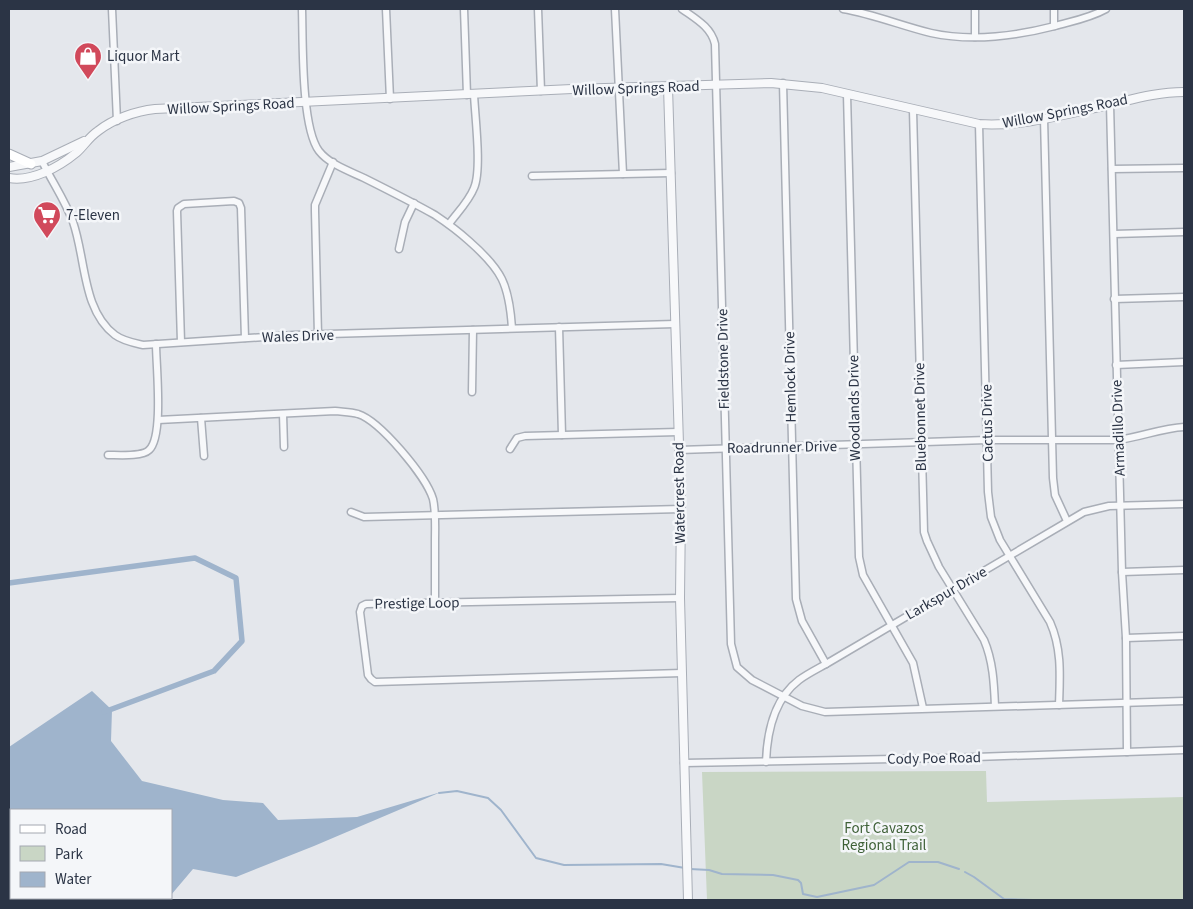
<svg xmlns="http://www.w3.org/2000/svg" width="1193" height="909" font-family="'Source Sans 3',sans-serif">
	<style>
		.green { fill: #c9d6c5 }
		.water { fill: #9fb4cc }
		.lines { fill: none; stroke-linecap: round; stroke-linejoin: round }
		.stream { stroke: #9fb4cc; stroke-width: 2 }
		.canal { stroke: #9fb4cc; stroke-width: 5.5 }
		.minor-casing { stroke: #a9aeb7; stroke-width: 9 }
		.tertiary-casing { stroke: #a9aeb7; stroke-width: 10 }
		.secondary-casing { stroke: #a9aeb7; stroke-width: 11 }
		.minor { stroke: #f7f8fa; stroke-width: 6 }
		.tertiary { stroke: #f7f8fa; stroke-width: 8 }
		.secondary { stroke: #fff; stroke-width: 9 }
		.labels { text-anchor: middle; stroke-width: 5; stroke-linejoin: round; paint-order: stroke }
		.poi-label { font-size: 15px; fill: #2b3445; stroke: #f4f6f9; text-anchor: start }
		.street-label { font-size: 15px; fill: #2b3445; stroke: #f4f6f9 }
		.park-label { font-size: 15px; fill: #3f6138; stroke: #f4f6f9 }
	</style>
	<rect width="100%" height="100%" fill="#e4e7ec"/>
	<!-- green -->
	<polygon class="green" points="986,771 987,802 1184,797 1184,900 707,900 702,772"/>
	<!-- water -->
	<g class="water">
		<polygon points="92,691 112,710 111,741 142,781 223,800 263,803 278,820 357,817 441,792 314,846 236,877 193,869 171,895 171,810 11,810 11,866 9,864 9,747"/>
		<polygon points="51,898 170,898 169,900 53,900"/>
	</g>
	<g class="lines">
		<!-- stream -->
		<g class="stream">
			<polyline points="439,793 457,791 488,798 501,810 536,858 564,865 661,864 685,868"/>
			<polyline points="690,869 709,870 722,874 773,875 798,880 801,883 803,894 817,897 874,885 909,862 938,862 959,869"/>
			<polyline points="965,872 974,877 1004,899 1033,900"/>
		</g>
		<!-- canal -->
		<polyline class="canal" points="9,583 195,558 236,578 242,641 214,671 104,712"/>
		<!-- minor casing -->
		<g class="minor-casing">
			<g id="minor">
				<polyline points="112,9 117,121"/>
				<path d="M 302,9 C 303,41 301,127 319,151 C 329,164 349,171 364,178 C 388,190 412,202 435,215 C 447,223 458,231 469,241 C 502,270 509,284 512,328"/>
				<polyline points="386,9 390,99"/>
				<polyline points="464,9 467,95"/>
				<polyline points="538,9 541,91"/>
				<polyline points="615,9 623,174"/>
				<path d="M 682,9 C 696,19 711,27 715,44 L 731,644 L 737,667 L 752,680 L 802,706 L 825,712 L 1184,701"/>
				<path d="M 843,9 C 873,14 902,26 931,33 C 972,42 1016,36 1055,26 C 1073,21 1090,18 1106,9"/>
				<polyline points="975,9 975,37"/>
				<polyline points="1054,9 1054,26"/>
				<polyline points="783,83 796,599 802,621 826,664"/>
				<polyline points="847,94 859,557 863,575 913,663 923,708"/>
				<polyline points="1110,104 1122,572 1126,638 1127,752"/>
				<path d="M 913,110 L 924,532 L 927,541 L 939,567 L 984,640 C 993,661 994,683 995,706"/>
				<polyline points="1044,118 1053,478 1055,495 1067,521"/>
				<path d="M 979,124 L 988,492 L 991,517 L 1000,540 L 1050,622 C 1062,649 1060,676 1059,705"/>
				<path d="M 42,161 C 52,182 65,200 73,222 C 86,259 82,310 115,335 C 123,341 134,343 143,345 L 294,335 L 675,324"/>
				<polyline points="1112,169 1184,168"/>
				<polyline points="532,176 671,173"/>
				<path d="M 449,224 C 457,213 469,201 474,188 C 482,170 475,117 474,94"/>
				<polyline points="1114,234 1184,232"/>
				<polyline points="399,249 405,222 414,203"/>
				<polyline points="1114,299 1184,297"/>
				<polyline points="559,327 562,435"/>
				<polyline points="318,335 315,211 315,205 333,162"/>
				<polyline points="181,342 177,211 178,208 184,204 234,201 239,203 241,208 245,338"/>
				<polyline points="1116,365 1184,362"/>
				<polyline points="472,392 473,330"/>
				<polyline points="283,414 284,447"/>
				<polyline points="201,418 204,456"/>
				<path d="M 158,420 L 335,411 C 343,412 351,412 358,414 C 380,421 426,476 433,499 C 436,512 435,527 435,541 C 435,561 435,581 435,602"/>
				<polyline points="510,449 517,438 525,436 678,432"/>
				<path d="M 679,450 L 987,440 L 1118,440 C 1141,437 1162,428 1184,427"/>
				<path d="M 108,455 C 118,455 142,457 149,450 C 164,437 156,365 156,344"/>
				<polyline points="351,512 364,517 681,509"/>
				<polyline points="1122,572 1184,570"/>
				<polyline points="680,598 366,604 362,606 360,612 368,675 371,679 375,682 682,673"/>
				<polyline points="1126,638 1184,636"/>
				<path d="M 766,762 C 767,733 774,699 799,680 C 807,674 817,669 826,664 L 1084,512 L 1109,506 L 1184,504"/>
				<polyline points="684,763 947,758 1184,750"/>
			</g>
		</g>
		<!-- tertiary casing -->
		<g class="tertiary-casing">
			<g id="tertiary">
				<polyline points="668,87 681,509 680,598 688,900"/>
				<polyline points="9,167 42,161 84,141"/>
				<path d="M 9,178 C 32,182 59,167 76,153 C 84,146 89,137 98,131 C 113,119 136,111 155,109 L 572,89 L 771,83 L 822,88 L 979,124 C 1022,127 1066,114 1108,105 C 1134,99 1157,92 1184,92"/>
			</g>
		</g>
		<!-- secondary casing -->
		<g class="secondary-casing">
			<polyline id="secondary" points="9,154 31,164"/>
		</g>
		<!-- minor -->
		<use href="#minor" class="minor"/>
		<!-- tertiary -->
		<use href="#tertiary" class="tertiary"/>
		<!-- secondary -->
		<use href="#secondary" class="secondary"/>
	</g>
	<!-- icons -->
	<defs>
		<g id="shop-pin" transform="scale(1.4375)"><path d="M0 17L-7.5 6A9.5 9.5 0 1 1 7.5 6Z" fill="#d1495b" stroke="#f4f6f9"/><path d="M-5-2.5h2.3a2.7 3.5 0 0 1 5.4 0H5L5.5 6h-11ZM-1.5-2.5h3a1.5 2.3 0 0 0-3 0Z" fill="#fff"/></g>
		<g id="supermarket-pin" transform="scale(1.4375)"><path d="M0 17L-7.5 6A9.5 9.5 0 1 1 7.5 6Z" fill="#d1495b" stroke="#f4f6f9"/><path d="M-6-5.5h2.5l.6 2H6L4.5 2H-2.5L-4.4-4H-6ZM-1.5 3.2a1.3 1.3 0 1 0 .1 0ZM3 3.2a1.3 1.3 0 1 0 .1 0Z" fill="#fff"/></g>
	</defs>
	<g fill-rule="evenodd">
		<use href="#shop-pin" x="88" y="56"/>
		<use href="#supermarket-pin" x="47" y="215"/>
	</g>
	<g class="labels">
		<!-- poi labels -->
		<g class="poi-label">
			<text x="107" y="61">Liquor Mart</text>
			<text x="66" y="220">7-Eleven</text>
		</g>
		<!-- street labels -->
		<g class="street-label">
			<text transform="translate(636 88) rotate(-2)" y="5">Willow Springs Road</text>
			<text transform="translate(231 106) rotate(-3)" y="5">Willow Springs Road</text>
			<text transform="translate(1065 111) rotate(-11)" y="5">Willow Springs Road</text>
			<text transform="translate(298 336) rotate(-2)" y="5">Wales Drive</text>
			<text transform="translate(723 359) rotate(-91)" y="5">Fieldstone Drive</text>
			<text transform="translate(790 377) rotate(-91)" y="5">Hemlock Drive</text>
			<text transform="translate(854 408) rotate(-91)" y="5">Woodlands Drive</text>
			<text transform="translate(920 417) rotate(-91)" y="5">Bluebonnet Drive</text>
			<text transform="translate(987 423) rotate(-91)" y="5">Cactus Drive</text>
			<text transform="translate(1118 428) rotate(-92)" y="5">Armadillo Drive</text>
			<text transform="translate(782 447) rotate(-1)" y="5">Roadrunner Drive</text>
			<text transform="translate(679 493) rotate(-91)" y="5">Watercrest Road</text>
			<text transform="translate(946 593) rotate(-30)" y="5">Larkspur Drive</text>
			<text transform="translate(417 603) rotate(-1)" y="5">Prestige Loop</text>
			<text transform="translate(934 758) rotate(-1)" y="5">Cody Poe Road</text>
		</g>
		<!-- park labels -->
		<g class="park-label">
			<text x="884" y="833">Fort Cavazos<tspan x="884" dy="17">Regional Trail</tspan></text>
		</g>
	</g>
	<!-- border -->
	<rect width="1193" height="909" fill="none" stroke="#2b3445" stroke-width="20"/>
	<!-- legend -->
	<rect x="10" y="809" width="162" height="90" fill="#f4f6f9" stroke="#a4a8b1"/>
	<rect x="20" y="825" width="25" height="8" fill="#ffffff" stroke="#a4a8b1"/>
	<text x="55" y="834" font-size="15" fill="#2b3445">Road</text>
	<rect x="20" y="846" width="25" height="15" fill="#c9d6c5" stroke="#a4a8b1"/>
	<text x="55" y="859" font-size="15" fill="#2b3445">Park</text>
	<rect x="20" y="872" width="25" height="15" fill="#9fb4cc" stroke="#a4a8b1"/>
	<text x="55" y="884" font-size="15" fill="#2b3445">Water</text>
</svg>
